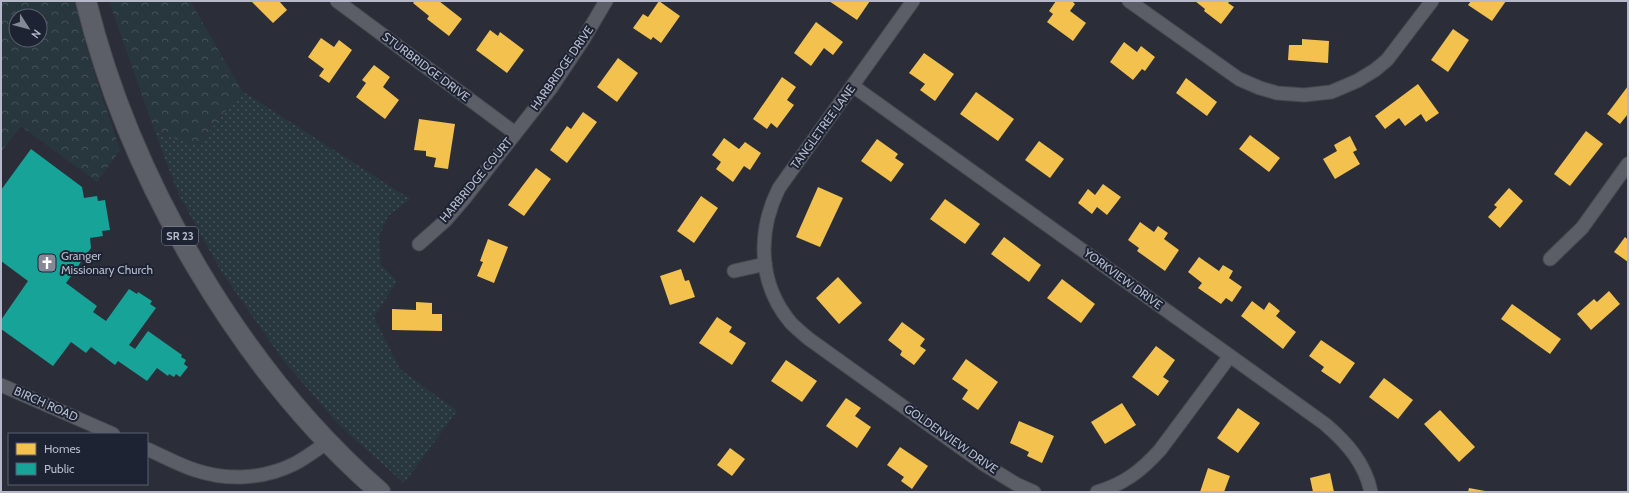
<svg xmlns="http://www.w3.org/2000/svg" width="1629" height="493" font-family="Cabin,sans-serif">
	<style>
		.grass { fill: url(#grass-dots) }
		.forest { fill: url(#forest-crowns); fill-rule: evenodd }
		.homes { fill: #f2c14e }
		.public { fill: #17a398 }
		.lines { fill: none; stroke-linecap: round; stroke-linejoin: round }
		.street-casing { stroke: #474a51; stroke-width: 15 }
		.primary-casing { stroke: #494b55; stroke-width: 22 }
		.street { stroke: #5b5e66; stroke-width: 13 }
		.primary { stroke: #5d5f68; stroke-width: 20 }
		.labels { text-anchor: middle; stroke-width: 4; stroke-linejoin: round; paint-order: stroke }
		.shield { fill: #1e2333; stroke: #888c9c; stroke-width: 1 }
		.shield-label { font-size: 11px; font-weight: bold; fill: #b5b9c9 }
		.street-label { font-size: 12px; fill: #b5b9c9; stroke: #1e2333 }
		.poi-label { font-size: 12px; fill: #b5b9c9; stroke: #1e2333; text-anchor: start }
	</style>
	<defs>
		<pattern id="grass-dots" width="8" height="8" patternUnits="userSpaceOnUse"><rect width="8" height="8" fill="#28373e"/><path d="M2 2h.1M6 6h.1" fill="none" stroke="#455259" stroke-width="1.8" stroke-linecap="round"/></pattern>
		<pattern id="forest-crowns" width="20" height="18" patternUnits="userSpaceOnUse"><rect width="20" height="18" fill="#28373e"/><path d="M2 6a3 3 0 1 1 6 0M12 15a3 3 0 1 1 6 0" fill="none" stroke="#455259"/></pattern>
	</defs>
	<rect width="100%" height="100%" fill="#2b2e38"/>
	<!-- grass -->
	<polygon class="grass" points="242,91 410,199 388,216 379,236 381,265 397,281 374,317 400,369 457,411 404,483 340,426 283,360 221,271 179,195 155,132 197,146"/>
	<!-- forest -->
	<g class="forest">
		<path d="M 1,1 L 74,1 L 93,70 L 120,150 L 97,182 L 21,126 L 1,152 ZM 16,16 L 40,16 L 40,40 L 16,40 Z"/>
		<polygon points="109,1 190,1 242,91 197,146 155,132"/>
	</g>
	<!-- homes -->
	<g class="homes">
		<polygon points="251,1 279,1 287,10 273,23"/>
		<polygon points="415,1 439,1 462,19 449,36 427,19 429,16 413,3"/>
		<polygon points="659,1 680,16 661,43 653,37 651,40 633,28 643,14 648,17"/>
		<polygon points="829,1 870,1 857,20"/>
		<polygon points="1056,1 1072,1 1075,4 1070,11 1086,23 1073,41 1047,22 1053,14 1049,11"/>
		<polygon points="1195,1 1230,1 1228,3 1234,7 1221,24 1204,11 1205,9"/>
		<polygon points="1471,1 1506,1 1492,21 1468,5"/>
		<polygon points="816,22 843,42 833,55 824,48 811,66 794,53"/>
		<polygon points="1453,29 1469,40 1448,72 1431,60"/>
		<polygon points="490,30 498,36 500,32 524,50 507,73 476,50"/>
		<polygon points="321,38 334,47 339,40 352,50 329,83 319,76 324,69 308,57"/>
		<polygon points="1302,39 1329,41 1328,63 1288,60 1289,45 1302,45"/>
		<polygon points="1124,42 1137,52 1141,46 1155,57 1145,71 1142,69 1133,80 1110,62"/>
		<polygon points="924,53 954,74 935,101 920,90 925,84 909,73"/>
		<polygon points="618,58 638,73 617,102 597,87"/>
		<polygon points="374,65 390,77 383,87 399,100 385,119 356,97 366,83 362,80"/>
		<polygon points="782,77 796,87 787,100 794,105 777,128 771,123 767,129 753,119"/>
		<polygon points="1186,78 1217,102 1207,116 1176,93"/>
		<polygon points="1418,84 1439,113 1426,122 1421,114 1405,126 1399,118 1385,129 1375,116"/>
		<polygon points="1628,86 1628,114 1620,124 1607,114"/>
		<polygon points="976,92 1014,119 998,141 960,114"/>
		<polygon points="583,112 597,122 567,163 550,150 567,126 571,129"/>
		<polygon points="419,119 455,124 448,169 434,167 436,158 426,156 426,151 414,150"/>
		<polygon points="1586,131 1603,144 1570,186 1554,174"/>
		<polygon points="1250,135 1280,158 1269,172 1239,149"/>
		<polygon points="1350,136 1357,150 1353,152 1360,164 1335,179 1323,159 1337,151 1334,145"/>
		<polygon points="724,138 739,149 745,142 761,153 750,170 744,166 733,182 716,169 721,162 712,155"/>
		<polygon points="877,139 898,154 895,158 904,164 891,182 861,161"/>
		<polygon points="1039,141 1064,159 1050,178 1025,160"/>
		<polygon points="536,168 551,179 524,216 508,205"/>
		<polygon points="1103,184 1121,197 1107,215 1097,207 1092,214 1078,203 1088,189 1095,195"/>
		<polygon points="818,187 843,198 820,247 796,237"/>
		<polygon points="1509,188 1523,201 1500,228 1488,217 1497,207 1494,205"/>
		<polygon points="701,196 718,208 694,243 677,231"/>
		<polygon points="945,199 980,224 965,244 930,219"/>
		<polygon points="1140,222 1154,232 1158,226 1168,233 1164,239 1179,250 1165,271 1137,251 1139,248 1128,240"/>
		<polygon points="1004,237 1041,265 1029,282 991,254"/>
		<polygon points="1625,237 1628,240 1628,262 1614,252"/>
		<polygon points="488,239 508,247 494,283 477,276 483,262 480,261"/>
		<polygon points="1199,257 1219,271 1223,265 1233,271 1229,278 1242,287 1232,302 1226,298 1221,304 1198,288 1202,283 1188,272"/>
		<polygon points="681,269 685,281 689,280 695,297 670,305 660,276"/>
		<polygon points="838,277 862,303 839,324 816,298"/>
		<polygon points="1062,279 1095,304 1081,323 1047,298"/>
		<polygon points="1609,291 1620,304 1591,330 1577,314 1594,299 1597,302"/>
		<polygon points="1252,301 1264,310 1269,302 1280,311 1276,316 1296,332 1283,349 1241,316"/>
		<polygon points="416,302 432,303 432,314 442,314 442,331 392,330 392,309 416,310"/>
		<polygon points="1512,304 1561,339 1550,354 1501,319"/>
		<polygon points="717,317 732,327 729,332 746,343 732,365 699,343"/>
		<polygon points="902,322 925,339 920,346 926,350 914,365 900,355 902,351 888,340"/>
		<polygon points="1321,340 1355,363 1340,384 1321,371 1324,367 1309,356"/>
		<polygon points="1156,346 1175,360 1163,377 1169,381 1158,396 1132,377"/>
		<polygon points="966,359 998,382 978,410 962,399 968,390 952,379"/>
		<polygon points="786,360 817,381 802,402 771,381"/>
		<polygon points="1384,378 1413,400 1398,419 1369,397"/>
		<polygon points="846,398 861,408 855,416 871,427 857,448 826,426"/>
		<polygon points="1122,403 1136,425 1105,444 1091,422"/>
		<polygon points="1238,408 1260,423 1238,453 1217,438"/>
		<polygon points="1440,410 1475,447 1459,462 1424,424"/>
		<polygon points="1019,421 1054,436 1042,463 1027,456 1029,452 1010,443"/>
		<polygon points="900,447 928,466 912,489 901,481 904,477 887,465"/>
		<polygon points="730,448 745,459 732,476 717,465"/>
		<polygon points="1208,468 1230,476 1224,492 1200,492"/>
		<polygon points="1330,473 1334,492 1313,492 1310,478"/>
		<polygon points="1469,488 1485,491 1485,492 1468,492"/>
	</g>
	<!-- public -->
	<polygon class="public" points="31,149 82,187 84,198 97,196 98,201 105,200 110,230 102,231 103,236 90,238 91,248 66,283 97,306 93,312 106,321 129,289 137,294 138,292 152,301 150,304 156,308 129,345 135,349 148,331 182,355 181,357 186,360 184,364 188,367 180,377 176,374 174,377 169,374 168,376 157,368 147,381 118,361 115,365 91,347 86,353 71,342 53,366 1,329 1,320 28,281 1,261 1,190"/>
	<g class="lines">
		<!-- street casing -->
		<g class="street-casing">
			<g id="street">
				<polyline points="337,1 515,133"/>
				<path d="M 913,1 L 779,188 C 757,232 758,284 791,323 C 797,329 803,334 809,339 L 982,463 L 1016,484 L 1034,492"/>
				<polyline points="1129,1 1239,79 1260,88 1277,93 1304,95 1331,92 1357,81 1375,70 1387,60 1432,1"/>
				<path d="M 853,86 L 1325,424 C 1347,443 1365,463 1371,492"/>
				<polyline points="419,244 445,221 464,199 551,88 583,40 606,1"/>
				<polyline points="1550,259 1582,228 1628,164"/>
				<polyline points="734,271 765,264"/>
				<polyline points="1,385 113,434"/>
				<path d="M 147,449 C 163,456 179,465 195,470 C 227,481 264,479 294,464 C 306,458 317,449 328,442"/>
				<path d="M 1097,492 C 1124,484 1141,471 1160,450 L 1230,356"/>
			</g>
		</g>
		<!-- primary casing -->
		<g class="primary-casing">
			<path id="primary" d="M 86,1 C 130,180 241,371 380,492"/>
		</g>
		<!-- street -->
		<use href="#street" class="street"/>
		<!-- primary -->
		<use href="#primary" class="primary"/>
	</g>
	<!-- icons -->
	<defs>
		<g id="church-square" transform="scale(1)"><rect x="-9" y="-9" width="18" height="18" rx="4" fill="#858896" stroke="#1e2333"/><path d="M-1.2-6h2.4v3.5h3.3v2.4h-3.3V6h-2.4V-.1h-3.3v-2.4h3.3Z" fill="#fff"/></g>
	</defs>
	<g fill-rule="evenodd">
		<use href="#church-square" x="47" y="263"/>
	</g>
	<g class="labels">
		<!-- shield labels -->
		<rect class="shield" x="162" y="227" width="36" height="18" rx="3"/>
		<g class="shield-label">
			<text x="180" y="240">SR 23</text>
		</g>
		<!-- street labels -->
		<g class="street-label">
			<text transform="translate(426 67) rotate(37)" y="4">STURBRIDGE DRIVE</text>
			<text transform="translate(562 68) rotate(-55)" y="4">HARBRIDGE DRIVE</text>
			<text transform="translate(823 127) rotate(-54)" y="4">TANGLETREE LANE</text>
			<text transform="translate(476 180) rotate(-50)" y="4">HARBRIDGE COURT</text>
			<text transform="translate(1123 279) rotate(36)" y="4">YORKVIEW DRIVE</text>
			<text transform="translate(46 404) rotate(24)" y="4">BIRCH ROAD</text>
			<text transform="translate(951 439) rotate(35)" y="4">GOLDENVIEW DRIVE</text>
		</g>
		<!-- poi labels -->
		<g class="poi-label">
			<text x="61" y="260">Granger<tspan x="61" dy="14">Missionary Church</tspan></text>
		</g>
	</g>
	<!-- border -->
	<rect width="1629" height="493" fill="none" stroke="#b5b9c9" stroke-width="4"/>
	<!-- legend -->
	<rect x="8" y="433" width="140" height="52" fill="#1e2333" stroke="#5a5f6f"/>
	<rect x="16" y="443" width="20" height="12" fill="#f2c14e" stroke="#5a5f6f"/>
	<text x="44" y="453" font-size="12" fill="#b5b9c9">Homes</text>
	<rect x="16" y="463" width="20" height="12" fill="#17a398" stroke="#5a5f6f"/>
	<text x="44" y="473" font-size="12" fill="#b5b9c9">Public</text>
	<!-- north arrow -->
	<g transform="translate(28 28) rotate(126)"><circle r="19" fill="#1e2333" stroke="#5a5f6f"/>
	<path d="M0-3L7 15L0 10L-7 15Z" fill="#858896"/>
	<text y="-6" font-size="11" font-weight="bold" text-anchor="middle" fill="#b5b9c9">N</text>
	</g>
</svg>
